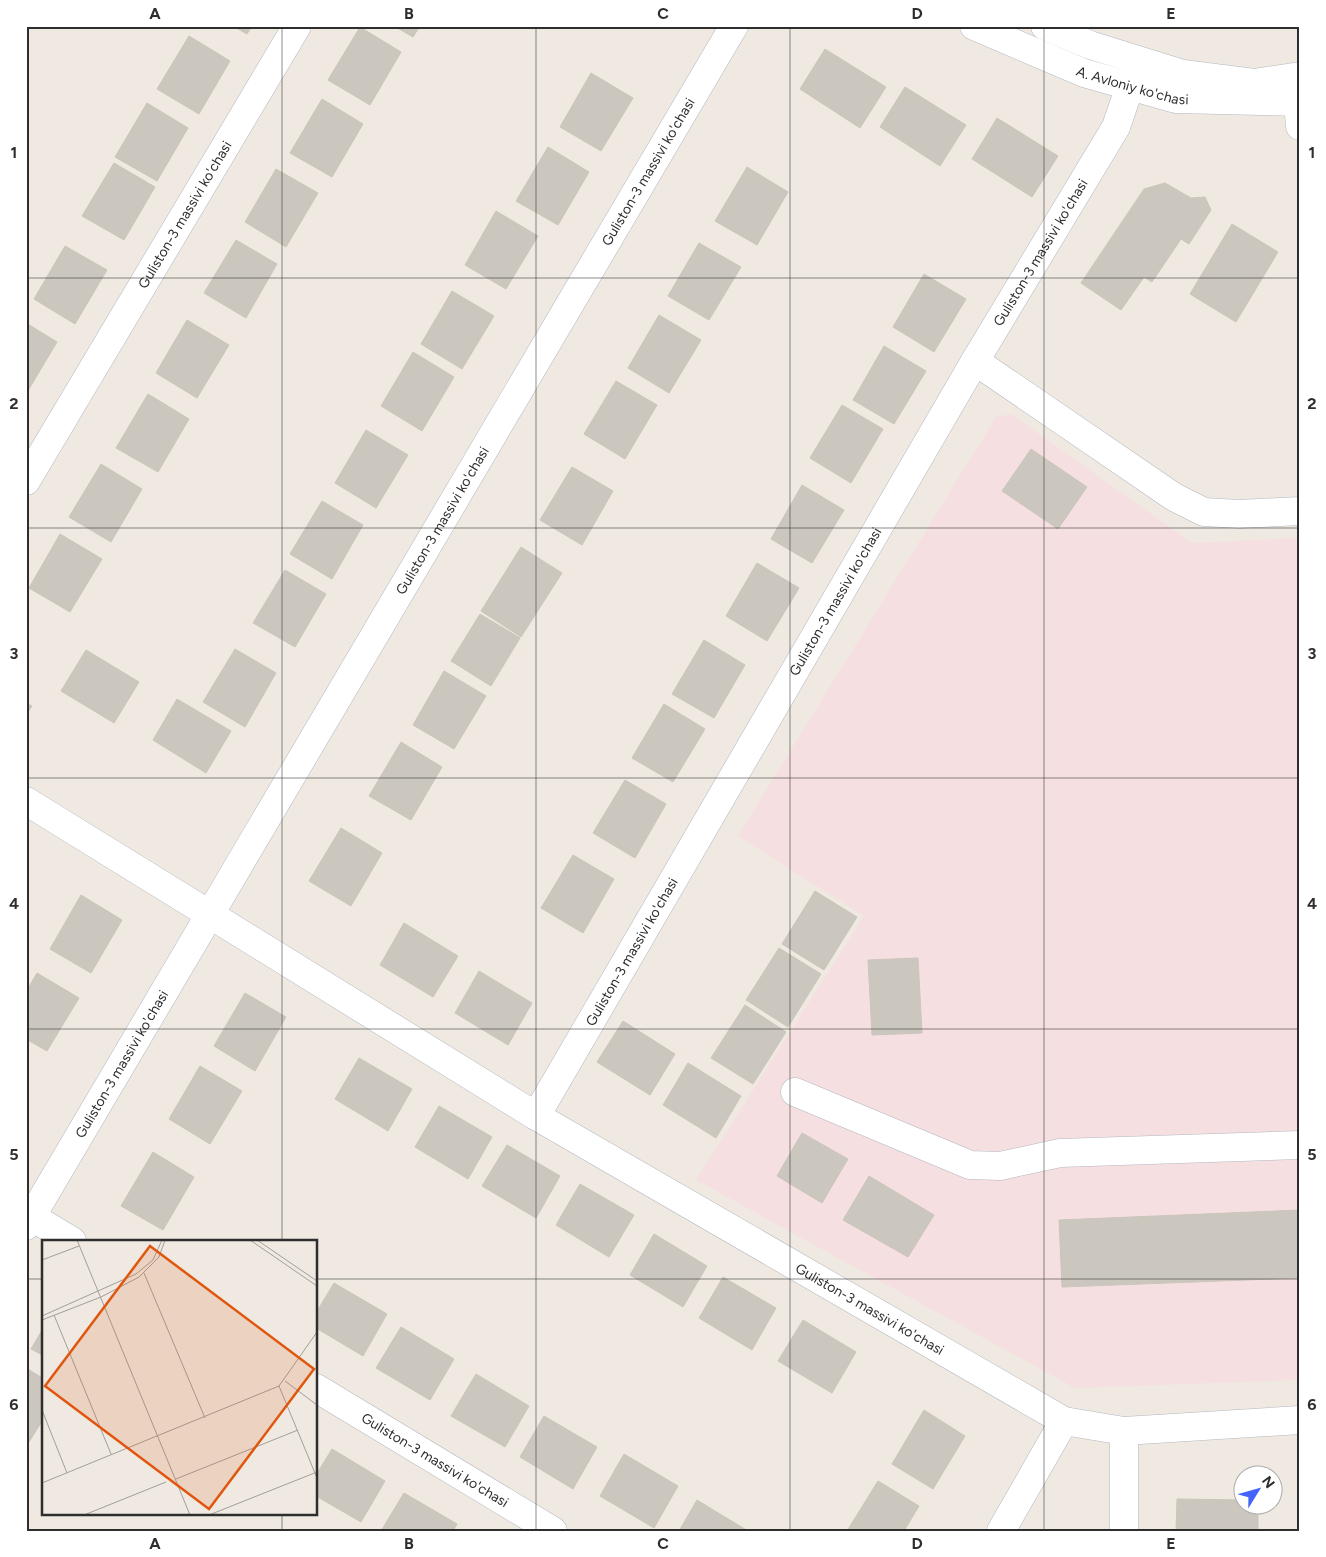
<svg xmlns="http://www.w3.org/2000/svg" width="1326" height="1557" font-family="Figtree,sans-serif">
	<style>
		.medical { fill: #f5dfe0 }
		.building { fill: #cbc7bf; stroke: #cbc5ba }
		.lines { fill: none; stroke-linecap: round; stroke-linejoin: round }
		.minor-casing { stroke: #b4b7c1; stroke-width: 29 }
		.minor { stroke: #fff; stroke-width: 28 }
		.grid { fill: none; stroke: #2e2e2e; stroke-width: 1; stroke-opacity: 0.55 }
		.labels { text-anchor: middle; stroke-width: 4.5; stroke-linejoin: round; paint-order: stroke }
		.street-label { font-size: 14px; fill: #2e2e2e; stroke: #fff }
		.inset-road { fill: none; stroke: #a29e99; stroke-width: 1 }
		.view { fill: #df570e; fill-opacity: 0.15; stroke: #df570e; stroke-width: 2.5 }
		.inset-edge { fill: none; stroke: #2e2e2e; stroke-width: 2.5 }
		.neatline { fill: none; stroke: #2e2e2e; stroke-width: 2 }
		.grid-label { font-size: 16px; text-anchor: middle; font-weight: bold; fill: #2e2e2e }
	</style>
	<rect width="100%" height="100%" fill="#efe9e1"/>
	<!-- medical -->
	<polygon class="medical" points="1011,414 1192,543 1300,538 1300,1380 1075,1388 696,1180 864,916 738,836 996,417"/>
	<!-- building -->
	<g class="building">
		<polygon points="233,26 252,26 247,34"/>
		<polygon points="394,26 420,26 413,37"/>
		<polygon points="360,27 401,52 370,105 328,80"/>
		<polygon points="189,36 230,61 199,114 157,89"/>
		<polygon points="825,49 886,87 860,128 800,89"/>
		<polygon points="591,73 633,98 601,151 560,127"/>
		<polygon points="905,87 966,125 940,166 880,127"/>
		<polygon points="322,99 363,124 332,177 290,153"/>
		<polygon points="147,103 188,128 157,181 115,157"/>
		<polygon points="997,118 1058,156 1032,197 972,159"/>
		<polygon points="548,147 589,172 558,225 516,201"/>
		<polygon points="114,163 155,187 124,240 82,216"/>
		<polygon points="747,167 788,192 757,245 715,221"/>
		<polygon points="276,169 318,193 286,247 245,222"/>
		<polygon points="1165,183 1191,198 1205,197 1211,210 1189,244 1181,239 1152,282 1144,277 1121,310 1081,283 1144,189"/>
		<polygon points="496,211 538,236 506,289 465,265"/>
		<polygon points="1232,224 1278,252 1236,322 1190,294"/>
		<polygon points="236,240 277,264 246,318 204,293"/>
		<polygon points="699,243 741,267 709,320 668,296"/>
		<polygon points="65,246 107,270 75,324 34,299"/>
		<polygon points="924,274 966,299 934,352 893,327"/>
		<polygon points="452,291 494,316 462,369 421,344"/>
		<polygon points="659,315 701,340 669,393 628,368"/>
		<polygon points="187,320 229,345 197,398 156,373"/>
		<polygon points="26,323 57,342 26,394"/>
		<polygon points="884,346 926,371 894,424 853,400"/>
		<polygon points="413,352 454,377 422,431 381,406"/>
		<polygon points="616,381 657,405 625,459 584,434"/>
		<polygon points="148,394 189,419 158,472 116,448"/>
		<polygon points="842,405 883,429 851,483 810,458"/>
		<polygon points="366,430 408,455 376,508 335,483"/>
		<polygon points="1031,449 1087,487 1058,529 1002,491"/>
		<polygon points="101,464 142,489 111,542 69,517"/>
		<polygon points="572,467 613,491 582,545 540,520"/>
		<polygon points="802,485 844,510 812,563 771,539"/>
		<polygon points="322,501 363,525 332,579 290,554"/>
		<polygon points="60,534 102,559 70,612 29,588"/>
		<polygon points="521,547 562,573 521,637 481,611"/>
		<polygon points="757,563 799,588 767,641 726,616"/>
		<polygon points="285,570 326,594 295,647 253,623"/>
		<polygon points="480,614 520,638 491,686 451,661"/>
		<polygon points="704,640 745,665 714,718 672,694"/>
		<polygon points="235,649 276,673 245,727 203,702"/>
		<polygon points="86,650 139,682 114,723 61,691"/>
		<polygon points="444,671 486,696 454,749 413,725"/>
		<polygon points="177,699 231,731 206,773 153,740"/>
		<polygon points="26,703 32,706 26,715"/>
		<polygon points="664,704 705,729 673,782 632,758"/>
		<polygon points="401,742 442,767 411,820 369,796"/>
		<polygon points="625,780 666,804 635,858 593,833"/>
		<polygon points="341,828 382,853 351,906 309,881"/>
		<polygon points="573,855 614,879 583,933 541,908"/>
		<polygon points="815,891 857,917 824,970 782,944"/>
		<polygon points="81,895 122,920 91,973 50,949"/>
		<polygon points="404,923 458,956 433,997 380,965"/>
		<polygon points="779,948 821,974 788,1027 746,1000"/>
		<polygon points="918,958 922,1033 872,1035 868,960"/>
		<polygon points="479,971 532,1003 508,1045 455,1013"/>
		<polygon points="37,973 79,998 47,1051 26,1039 26,992"/>
		<polygon points="245,993 286,1017 255,1071 214,1046"/>
		<polygon points="745,1005 786,1032 753,1084 711,1058"/>
		<polygon points="623,1021 675,1054 650,1095 597,1062"/>
		<polygon points="359,1058 412,1089 388,1131 335,1099"/>
		<polygon points="688,1063 741,1096 716,1138 663,1105"/>
		<polygon points="200,1066 242,1091 210,1144 169,1119"/>
		<polygon points="439,1106 492,1137 468,1179 415,1147"/>
		<polygon points="802,1133 848,1159 822,1203 777,1176"/>
		<polygon points="507,1145 560,1176 536,1218 482,1186"/>
		<polygon points="153,1152 194,1177 163,1230 121,1206"/>
		<polygon points="869,1176 934,1215 908,1257 843,1220"/>
		<polygon points="580,1184 634,1215 609,1257 556,1225"/>
		<polygon points="1300,1210 1300,1278 1062,1287 1059,1220"/>
		<polygon points="654,1234 707,1266 683,1307 630,1275"/>
		<polygon points="723,1277 776,1308 752,1350 699,1318"/>
		<polygon points="334,1283 387,1314 363,1356 316,1328 316,1313"/>
		<polygon points="803,1320 856,1352 832,1393 778,1361"/>
		<polygon points="44,1327 44,1356 31,1349"/>
		<polygon points="401,1327 454,1359 430,1400 376,1368"/>
		<polygon points="26,1368 44,1379 44,1418 29,1442 26,1440"/>
		<polygon points="476,1374 529,1406 505,1447 451,1416"/>
		<polygon points="924,1410 965,1436 933,1489 892,1464"/>
		<polygon points="544,1416 597,1447 573,1489 520,1457"/>
		<polygon points="332,1449 385,1481 361,1522 316,1496 316,1475"/>
		<polygon points="624,1454 678,1486 654,1528 600,1496"/>
		<polygon points="878,1481 919,1506 904,1531 847,1531"/>
		<polygon points="404,1493 457,1524 453,1531 381,1531"/>
		<polygon points="1177,1499 1244,1500 1244,1504 1258,1504 1258,1531 1176,1531"/>
		<polygon points="697,1500 748,1531 679,1531"/>
	</g>
	<g class="lines">
		<!-- minor casing -->
		<g class="minor-casing">
			<g id="minor">
				<path id="s1" d="M 974,26 L 1084,73 L 1176,99 L 1300,102"/>
				<polyline points="1045,26 1090,45 1183,74 1254,83 1300,76"/>
				<polyline points="1298,102 1300,126"/>
				<polyline points="975,361 1174,497 1204,512 1239,514 1300,511"/>
				<path id="s2" d="M 26,481 L 297,26"/>
				<path id="s3" d="M 26,801 L 536,1116 L 1064,1421 L 1124,1431 L 1300,1420"/>
				<polyline points="795,1092 970,1165 1000,1166 1060,1153 1300,1145"/>
				<path id="s4" d="M 536,1116 L 975,361 L 1116,127 L 1130,86"/>
				<polyline points="32,1217 72,1241"/>
				<path id="s5" d="M 26,1226 L 734,26"/>
				<path id="s6" d="M 316,1388 L 553,1531"/>
				<polyline points="1001,1531 1064,1421"/>
				<polyline points="1124,1531 1124,1431"/>
			</g>
		</g>
		<!-- minor -->
		<use href="#minor" class="minor"/>
	</g>
	<!-- grid -->
	<path class="grid" d="M 282,26 L 282,1241M 536,26 L 536,1531M 790,26 L 790,1531M 1044,26 L 1044,1531M 26,278 L 1300,278M 26,528 L 1300,528M 26,778 L 1300,778M 26,1029 L 1300,1029M 26,1279 L 44,1279M 316,1279 L 1300,1279M 282,1513 L 282,1531"/>
	<g class="labels">
		<!-- street labels -->
		<g class="street-label">
			<text dy="5" stroke="none"><textPath href="#s1" startOffset="170">A. Avloniy ko'chasi</textPath></text>
			<text dy="5" stroke="none"><textPath href="#s5" startOffset="1224">Guliston-3 massivi ko'chasi</textPath></text>
			<text dy="5" stroke="none"><textPath href="#s2" startOffset="310">Guliston-3 massivi ko'chasi</textPath></text>
			<text dy="5" stroke="none"><textPath href="#s4" startOffset="1000">Guliston-3 massivi ko'chasi</textPath></text>
			<text dy="5" stroke="none"><textPath href="#s5" startOffset="819">Guliston-3 massivi ko'chasi</textPath></text>
			<text dy="5" stroke="none"><textPath href="#s4" startOffset="595">Guliston-3 massivi ko'chasi</textPath></text>
			<text dy="5" stroke="none"><textPath href="#s4" startOffset="190">Guliston-3 massivi ko'chasi</textPath></text>
			<text dy="5" stroke="none"><textPath href="#s5" startOffset="188">Guliston-3 massivi ko'chasi</textPath></text>
			<text dy="5" stroke="none"><textPath href="#s3" startOffset="985">Guliston-3 massivi ko'chasi</textPath></text>
			<text dy="5" stroke="none"><textPath href="#s6" startOffset="139">Guliston-3 massivi ko'chasi</textPath></text>
		</g>
	</g>
	<!-- overview -->
	<g transform="translate(42 1240)">
		<rect width="275" height="275" fill="#efe9e1"/>
		<path class="inset-road" d="M 35,0 L 148,275M 208,0 L 275,46M 215,0 L 275,41M 0,20 L 37,6M 102,33 L 163,178M 12,75 L 69,214M 0,76 L 94,34 L 111,20 L 120,0M 0,80 L 59,57 L 97,37 L 117,17 L 123,0M 243,141 L 275,165M 237,146 L 275,238M 0,170 L 25,233M 134,239 L 256,190M 0,243 L 237,146 L 275,92M 42,275 L 124,242M 167,275 L 275,232"/>
		<path class="view" d="M 108,6 L 272,129 L 167,269 L 3,146 Z"/>
		<rect width="275" height="275" class="inset-edge"/>
	</g>
	<!-- border -->
	<rect width="1326" height="1557" fill="none" stroke="#ffffff" stroke-width="55"/>
	<!-- north arrow -->
	<g transform="translate(1258 1490) rotate(53)"><circle r="24" fill="#ffffff" stroke="#ababab"/>
	<path d="M0-4L9 19L0 12L-9 19Z" fill="#4264fb"/>
	<text y="-8" font-size="14" font-weight="bold" text-anchor="middle" fill="#2e2e2e">N</text>
	</g>
	<rect x="28" y="28" width="1270" height="1502" class="neatline"/>
	<g class="grid-label">
		<text x="155" y="19">A</text>
		<text x="409" y="19">B</text>
		<text x="663" y="19">C</text>
		<text x="917" y="19">D</text>
		<text x="1171" y="19">E</text>
		<text x="14" y="158">1</text>
		<text x="1312" y="158">1</text>
		<text x="14" y="409">2</text>
		<text x="1312" y="409">2</text>
		<text x="14" y="659">3</text>
		<text x="1312" y="659">3</text>
		<text x="14" y="909">4</text>
		<text x="1312" y="909">4</text>
		<text x="14" y="1160">5</text>
		<text x="1312" y="1160">5</text>
		<text x="14" y="1410">6</text>
		<text x="1312" y="1410">6</text>
		<text x="155" y="1549">A</text>
		<text x="409" y="1549">B</text>
		<text x="663" y="1549">C</text>
		<text x="917" y="1549">D</text>
		<text x="1171" y="1549">E</text>
	</g>
</svg>
